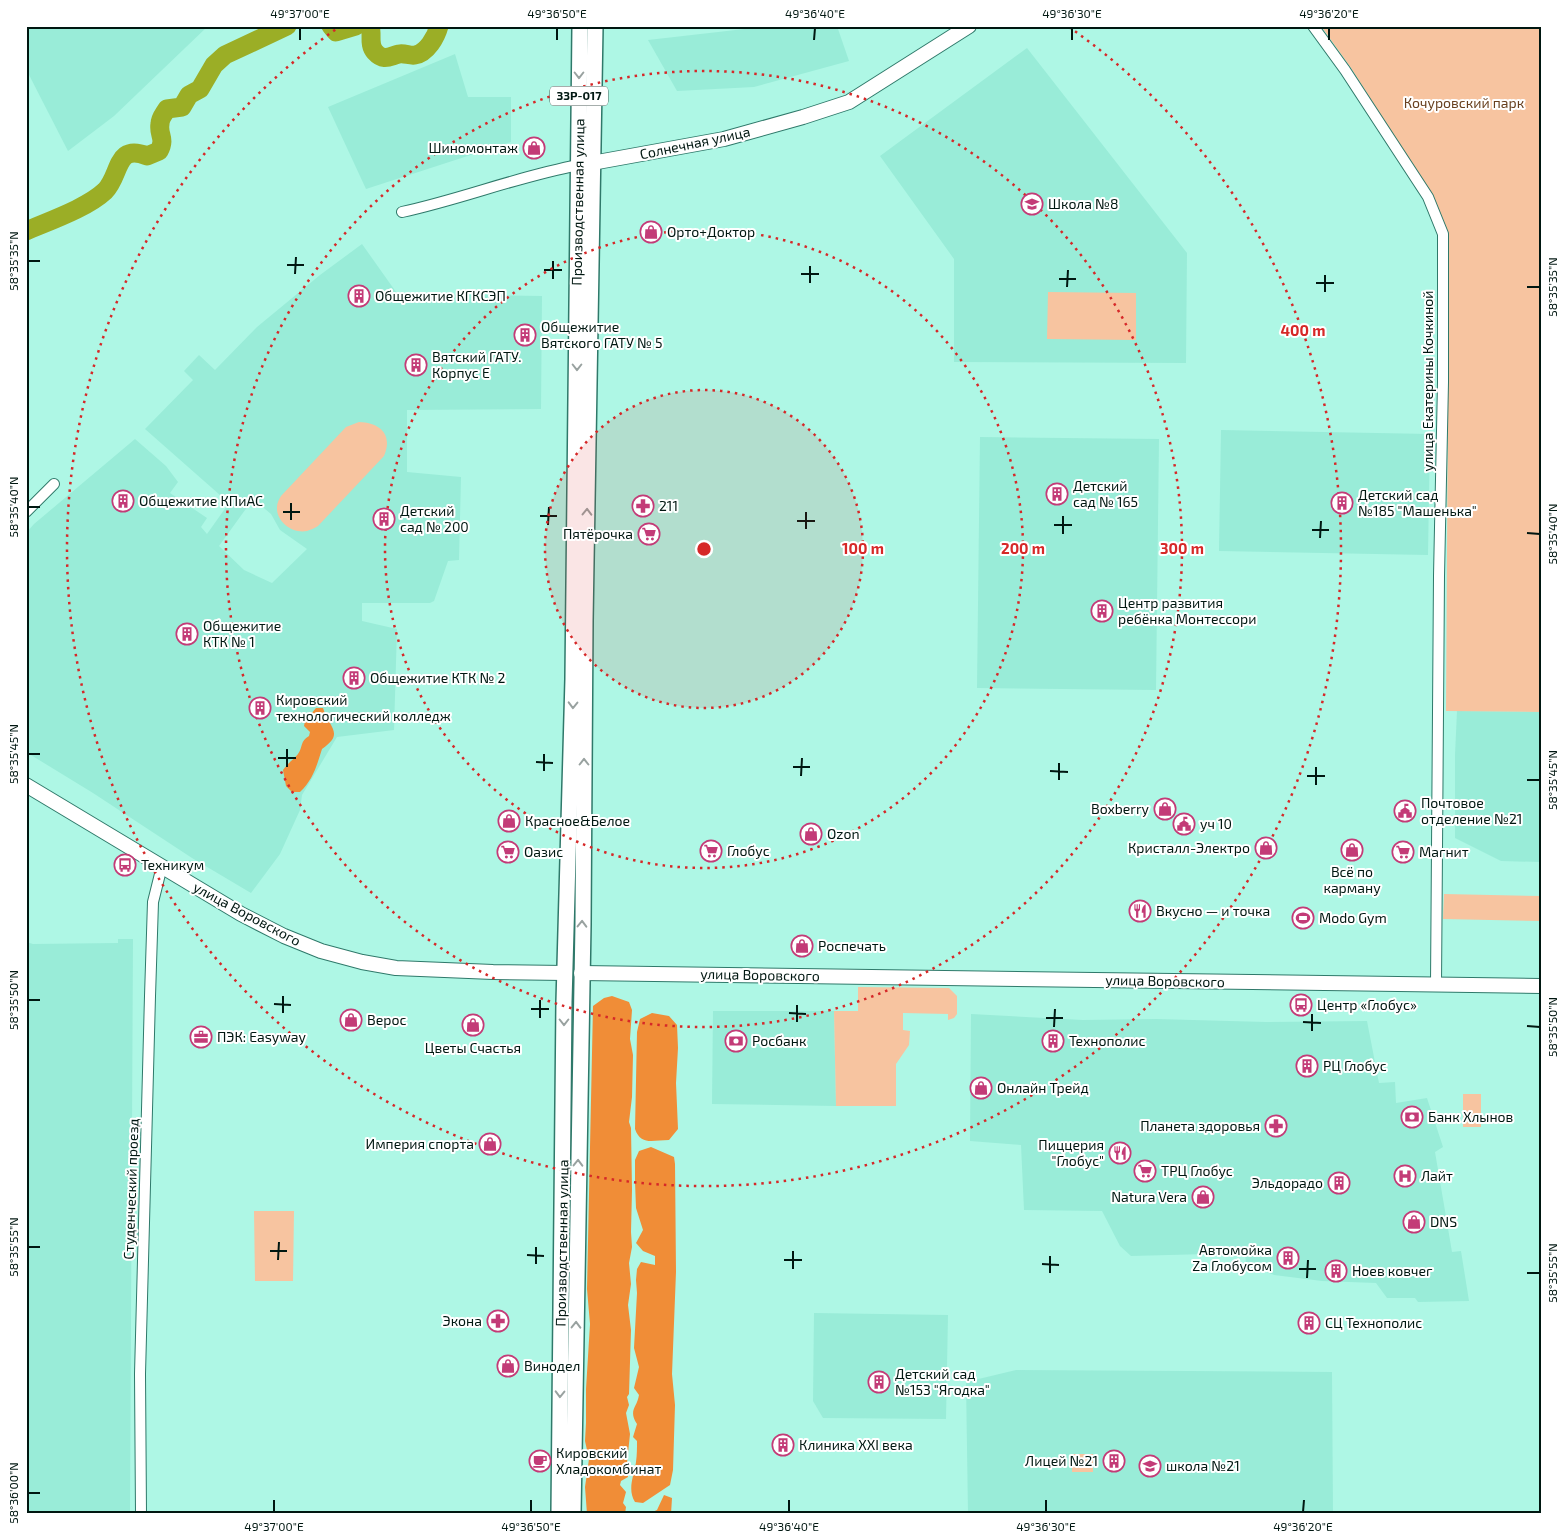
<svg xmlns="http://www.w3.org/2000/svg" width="1567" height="1540" font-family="'Exo 2',sans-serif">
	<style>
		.built { fill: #99ecd8; fill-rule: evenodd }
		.green { fill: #f7c4a0 }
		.forest { fill: #f08d37 }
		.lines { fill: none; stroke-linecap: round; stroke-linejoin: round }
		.river { stroke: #9bae26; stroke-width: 19 }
		.minor-casing { stroke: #2f796a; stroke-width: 12 }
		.major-casing { stroke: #2f796a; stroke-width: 16 }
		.highway-casing { stroke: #2f796a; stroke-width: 18 }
		.minor { stroke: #fff; stroke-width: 10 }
		.major { stroke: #fff; stroke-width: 14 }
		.highway { stroke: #fff; stroke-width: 15 }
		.oneway { stroke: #99a2a0 }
		.ticks { fill: none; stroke: #001711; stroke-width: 2 }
		.ring { fill: none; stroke: #d62828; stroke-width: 2.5; stroke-dasharray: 2.5 5 }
		.labels { text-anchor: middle; stroke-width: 4; stroke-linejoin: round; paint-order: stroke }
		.shield { fill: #fff; stroke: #4c5d58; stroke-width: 1 }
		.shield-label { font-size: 12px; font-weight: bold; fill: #001711 }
		.park-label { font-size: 14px; fill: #68401f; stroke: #fff }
		.street-label { font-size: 14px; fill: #001711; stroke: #fff }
		.poi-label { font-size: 14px; fill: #001711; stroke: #fff; text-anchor: start }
		.centre { fill: #d62828; stroke: #fff; stroke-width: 2.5 }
		.ring-label { font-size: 15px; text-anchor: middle; font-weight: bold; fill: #d62828; stroke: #fff; stroke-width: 4; stroke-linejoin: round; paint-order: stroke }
		.neatline { fill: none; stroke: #001711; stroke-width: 2 }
		.ticks-label { font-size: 12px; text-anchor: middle; fill: #001711 }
	</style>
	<rect width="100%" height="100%" fill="#aef7e5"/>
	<!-- built -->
	<g class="built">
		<polygon points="26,26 208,26 114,116 68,151 26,69"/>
		<polygon points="770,26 837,26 849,61 754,87 677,91 648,40"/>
		<polygon points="1027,48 1187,253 1186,363 954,362 954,259 880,156"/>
		<polygon points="455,54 468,97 511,97 511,142 366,189 328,107"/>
		<path d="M 362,244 L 401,299 L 415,294 L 542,296 L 541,409 L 407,410 L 407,472 L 461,477 L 459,560 L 448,561 L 434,601 L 430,603 L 362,603 L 362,621 L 397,629 L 394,730 L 337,737 L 302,795 L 300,810 L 280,854 L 251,893 L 192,858 L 93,793 L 26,752 L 26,533 L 34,524 L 135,439 L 166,466 L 178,482 L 170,493 L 207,518 L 201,527 L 207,534 L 229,503 L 145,429 L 193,380 L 184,371 L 199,355 L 215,370 L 257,327 L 320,275 ZM 253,499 L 271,514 L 280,530 L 307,549 L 272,583 L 244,570 L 219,546 Z"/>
		<polygon points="1221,430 1430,434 1428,555 1219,551"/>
		<polygon points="980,437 1159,439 1156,690 977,688"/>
		<polygon points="1457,711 1541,712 1541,862 1501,861 1455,838 1455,755"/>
		<polygon points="118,939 133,939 130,1514 26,1514 26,942 33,944 118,943"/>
		<polygon points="713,1011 834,1011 836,1106 712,1104"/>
		<polygon points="971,1014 1083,1020 1156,1019 1266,1022 1367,1021 1379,1083 1395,1082 1396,1103 1427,1098 1443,1147 1435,1152 1452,1252 1461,1251 1469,1301 1418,1302 1415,1298 1387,1298 1376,1283 1322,1281 1274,1275 1246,1263 1245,1253 1131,1256 1120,1246 1102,1211 1024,1210 1021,1145 970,1141"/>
		<polygon points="814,1313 948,1315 946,1419 823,1418 813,1401"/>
		<polygon points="1016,1370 1332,1372 1333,1514 968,1514 966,1382"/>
	</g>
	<!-- green -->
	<g class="green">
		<polygon points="1321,26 1541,26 1541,712 1446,711 1449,234 1434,199 1351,68"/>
		<polygon points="1048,292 1136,293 1136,340 1047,339"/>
		<path d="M 359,422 C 381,423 393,435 384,456 L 318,526 C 315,528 310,530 307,531 C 293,534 276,522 277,507 C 277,503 279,499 281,496 L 346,427 Z"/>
		<polygon points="1444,894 1541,896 1541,921 1443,919"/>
		<polygon points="858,987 949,988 957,996 957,1014 954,1018 948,1020 948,1014 903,1013 903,1030 910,1031 909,1045 896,1064 896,1106 836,1106 834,1011 858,1011"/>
		<rect x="1463" y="1094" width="18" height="33"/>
		<polygon points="254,1211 294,1211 293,1281 255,1281"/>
		<rect x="1072" y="1454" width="21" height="18"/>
	</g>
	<!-- forest -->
	<g class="forest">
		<path d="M 316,708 L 323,708 C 329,728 345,733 322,749 C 317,765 313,780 300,792 L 292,792 L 286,786 L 283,770 C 288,763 294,759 298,754 C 303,747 300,741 309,736 L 310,732 L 304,726 L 305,721 Z"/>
		<polygon points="612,996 629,1002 632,1010 630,1039 633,1055 632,1097 629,1122 631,1128 632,1190 631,1232 632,1247 629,1263 631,1284 628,1305 631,1330 629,1394 627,1397 629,1405 626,1413 630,1434 627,1463 628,1477 621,1481 620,1485 626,1492 623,1503 626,1507 625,1514 587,1514 585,1487 589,1459 585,1441 586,1423 586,1389 590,1324 587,1289 593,1006 604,998"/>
		<path d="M 652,1013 L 669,1016 L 677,1025 L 678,1048 L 676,1083 L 678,1129 L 669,1140 C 653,1140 641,1146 635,1129 L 637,1032 L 640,1019 Z"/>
		<path d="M 651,1147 L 674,1157 L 675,1164 L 676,1272 L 672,1374 L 675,1405 L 673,1470 L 670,1485 L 643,1503 L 635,1502 C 627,1489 634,1476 636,1462 C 637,1455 637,1448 637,1441 L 633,1437 L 637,1424 C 628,1410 637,1408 639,1395 L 634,1388 L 639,1367 L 634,1348 L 637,1293 L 636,1280 L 637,1269 L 641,1262 L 655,1265 L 655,1256 L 643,1251 L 636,1243 L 643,1230 L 636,1208 L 635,1182 L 635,1160 L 639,1151 Z"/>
		<polygon points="664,1495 672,1498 671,1514 648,1514 657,1510"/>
	</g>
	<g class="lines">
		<!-- river -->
		<g class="river">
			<polyline points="331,26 336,32 356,26"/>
			<path d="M 370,26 C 373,35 368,44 375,52 C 384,62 390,56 399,54 C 405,53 410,56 415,55 C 427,53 436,37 439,26"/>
			<path d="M 26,231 C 49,221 87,208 105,191 C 121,175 115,143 147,156 L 159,151 C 166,138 158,135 160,124 C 160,118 164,114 167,109 L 182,107 L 189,95 L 200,89 L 214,65 L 225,55 L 287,26"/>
		</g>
		<!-- minor casing -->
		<g class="minor-casing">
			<g id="minor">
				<polyline points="1313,26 1345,70 1428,197 1443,234 1443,382 1439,576 1436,985"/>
				<path d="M 402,212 C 462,199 519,176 579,165"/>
				<polyline points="26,512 54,484"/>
				<polyline points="141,1514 140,1374 150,996 153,902 162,866"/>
			</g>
		</g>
		<!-- major casing -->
		<g class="major-casing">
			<g id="major">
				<polyline points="592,163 724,139 803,117 849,102 969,26"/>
				<polyline points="26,785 241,914 284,936 321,951 362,962 396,968 493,972 565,973"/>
				<polyline points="581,973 1541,986"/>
			</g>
		</g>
		<!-- highway casing -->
		<g class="highway-casing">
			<g id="highway">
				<polyline points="559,1514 564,1002 573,679 580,26"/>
				<polyline points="573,1514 583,924 585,621 595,26"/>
			</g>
		</g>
		<!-- minor -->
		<use href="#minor" class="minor"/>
		<!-- major -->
		<use href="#major" class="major"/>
		<!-- highway -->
		<use href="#highway" class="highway"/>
	</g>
	<!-- one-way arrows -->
	<defs><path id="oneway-chevron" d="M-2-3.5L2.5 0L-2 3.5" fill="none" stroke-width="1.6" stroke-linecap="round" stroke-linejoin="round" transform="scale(1.25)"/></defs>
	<g class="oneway">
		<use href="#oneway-chevron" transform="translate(579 75) rotate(90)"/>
		<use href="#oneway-chevron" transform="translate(577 367) rotate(90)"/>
		<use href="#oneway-chevron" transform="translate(587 512) rotate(-89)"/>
		<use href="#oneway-chevron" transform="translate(573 705) rotate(91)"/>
		<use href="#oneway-chevron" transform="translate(584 762) rotate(-90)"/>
		<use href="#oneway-chevron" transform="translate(582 924) rotate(-89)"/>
		<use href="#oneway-chevron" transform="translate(564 1022) rotate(90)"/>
		<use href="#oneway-chevron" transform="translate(578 1163) rotate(-89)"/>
		<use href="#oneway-chevron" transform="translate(576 1325) rotate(-89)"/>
		<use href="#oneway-chevron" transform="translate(560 1394) rotate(91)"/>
	</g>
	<!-- ticks -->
	<path class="ticks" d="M 300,40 L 300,28M 557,40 L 557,28M 814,40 L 815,28M 1072,40 L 1072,28M 1329,40 L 1329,28M 28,261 L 40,261M 287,265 L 304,265M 544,270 L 562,270M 295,274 L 296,257M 801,274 L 819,274M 553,279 L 553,261M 1059,279 L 1076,279M 810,283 L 810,266M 1316,283 L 1334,283M 1067,287 L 1068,270M 1527,287 L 1540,287M 1325,292 L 1325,275M 28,507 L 40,507M 283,512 L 300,512M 540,516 L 557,516M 291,520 L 291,503M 797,521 L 815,521M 548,525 L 549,507M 1054,525 L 1072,525M 806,529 L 806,512M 1312,530 L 1329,530M 1527,533 L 1540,534M 1063,534 L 1063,516M 1320,538 L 1321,521M 28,754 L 40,754M 278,758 L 296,758M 536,762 L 553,763M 287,767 L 287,749M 793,767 L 810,767M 544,771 L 544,754M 1050,771 L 1068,772M 801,776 L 802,758M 1307,776 L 1325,776M 1059,780 L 1059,763M 1527,780 L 1540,780M 1316,785 L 1316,767M 28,1000 L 40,1000M 274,1004 L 291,1005M 531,1009 L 549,1009M 283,1013 L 283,996M 789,1013 L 806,1014M 540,1018 L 540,1000M 1046,1018 L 1063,1018M 797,1022 L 797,1005M 1303,1022 L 1321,1023M 1527,1026 L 1540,1027M 1054,1027 L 1055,1009M 1312,1031 L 1312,1014M 28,1247 L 40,1247M 270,1251 L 287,1251M 527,1255 L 544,1256M 278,1260 L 279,1242M 784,1260 L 802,1260M 536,1264 L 536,1247M 1042,1264 L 1059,1265M 793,1269 L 793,1251M 1299,1269 L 1316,1269M 1050,1273 L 1050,1256M 1527,1273 L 1540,1273M 1307,1278 L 1308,1260M 28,1493 L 40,1493M 274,1512 L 274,1500M 531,1512 L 531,1500M 789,1512 L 789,1500M 1046,1512 L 1046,1500M 1303,1512 L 1304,1500"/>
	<!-- distance rings -->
	<circle cx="704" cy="549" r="159" fill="#d62828" fill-opacity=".12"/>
	<g class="ring">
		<circle cx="704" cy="549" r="159"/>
		<circle cx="704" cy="549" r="319"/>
		<circle cx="704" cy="549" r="478"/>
		<path d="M1069 27A637 637 0 1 1 339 27"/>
	</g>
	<!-- icons -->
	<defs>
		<g id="shop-ring" transform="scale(1.125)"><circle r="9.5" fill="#fff" stroke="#c33b77" stroke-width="1.5"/><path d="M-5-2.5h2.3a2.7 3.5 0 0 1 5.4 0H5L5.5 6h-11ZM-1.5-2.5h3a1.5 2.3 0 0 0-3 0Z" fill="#c33b77"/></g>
		<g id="school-ring" transform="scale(1.125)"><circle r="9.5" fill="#fff" stroke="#c33b77" stroke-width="1.5"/><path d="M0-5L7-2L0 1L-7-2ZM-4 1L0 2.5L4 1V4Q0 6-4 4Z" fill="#c33b77"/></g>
		<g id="building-ring" transform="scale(1.125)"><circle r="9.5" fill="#fff" stroke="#c33b77" stroke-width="1.5"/><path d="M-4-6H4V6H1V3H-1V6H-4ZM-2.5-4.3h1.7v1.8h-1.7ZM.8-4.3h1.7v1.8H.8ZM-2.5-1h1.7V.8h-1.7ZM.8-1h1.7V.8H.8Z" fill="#c33b77"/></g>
		<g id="pharmacy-ring" transform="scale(1.125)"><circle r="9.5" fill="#fff" stroke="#c33b77" stroke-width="1.5"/><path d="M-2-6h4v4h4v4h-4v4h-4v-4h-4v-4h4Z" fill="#c33b77"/></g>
		<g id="supermarket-ring" transform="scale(1.125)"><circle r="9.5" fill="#fff" stroke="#c33b77" stroke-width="1.5"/><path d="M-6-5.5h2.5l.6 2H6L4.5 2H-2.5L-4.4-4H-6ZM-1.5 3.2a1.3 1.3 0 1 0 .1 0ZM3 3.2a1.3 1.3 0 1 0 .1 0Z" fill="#c33b77"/></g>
		<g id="civic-ring" transform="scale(1.125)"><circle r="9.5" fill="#fff" stroke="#c33b77" stroke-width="1.5"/><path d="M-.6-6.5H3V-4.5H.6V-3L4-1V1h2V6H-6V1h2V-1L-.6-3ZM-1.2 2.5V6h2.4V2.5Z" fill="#c33b77"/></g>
		<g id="bus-ring" transform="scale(1.125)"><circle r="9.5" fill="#fff" stroke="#c33b77" stroke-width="1.5"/><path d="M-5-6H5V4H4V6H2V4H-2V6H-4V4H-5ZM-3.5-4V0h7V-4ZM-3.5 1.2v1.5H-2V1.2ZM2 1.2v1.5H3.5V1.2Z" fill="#c33b77"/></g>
		<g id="restaurant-ring" transform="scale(1.125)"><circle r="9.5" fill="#fff" stroke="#c33b77" stroke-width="1.5"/><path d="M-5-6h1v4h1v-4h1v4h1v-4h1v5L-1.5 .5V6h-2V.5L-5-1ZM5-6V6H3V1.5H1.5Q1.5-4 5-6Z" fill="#c33b77"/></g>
		<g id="stadium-ring" transform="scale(1.125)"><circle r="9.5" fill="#fff" stroke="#c33b77" stroke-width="1.5"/><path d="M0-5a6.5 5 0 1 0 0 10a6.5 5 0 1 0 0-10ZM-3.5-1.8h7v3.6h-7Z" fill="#c33b77"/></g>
		<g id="office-ring" transform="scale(1.125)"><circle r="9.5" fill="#fff" stroke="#c33b77" stroke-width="1.5"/><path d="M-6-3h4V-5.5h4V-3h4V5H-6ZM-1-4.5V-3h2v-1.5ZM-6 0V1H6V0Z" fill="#c33b77"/></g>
		<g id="bank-ring" transform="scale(1.125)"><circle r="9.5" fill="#fff" stroke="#c33b77" stroke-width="1.5"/><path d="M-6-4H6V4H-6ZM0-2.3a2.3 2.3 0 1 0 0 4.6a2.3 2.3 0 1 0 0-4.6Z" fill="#c33b77"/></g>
		<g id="hospital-ring" transform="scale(1.125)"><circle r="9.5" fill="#fff" stroke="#c33b77" stroke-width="1.5"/><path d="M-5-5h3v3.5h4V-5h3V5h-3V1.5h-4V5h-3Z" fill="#c33b77"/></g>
		<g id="cafe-ring" transform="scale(1.125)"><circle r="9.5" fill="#fff" stroke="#c33b77" stroke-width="1.5"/><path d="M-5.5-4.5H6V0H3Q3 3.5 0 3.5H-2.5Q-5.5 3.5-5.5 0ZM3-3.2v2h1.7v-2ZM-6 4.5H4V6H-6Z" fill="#c33b77"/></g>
	</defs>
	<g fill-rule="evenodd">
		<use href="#shop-ring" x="534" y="148"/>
		<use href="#school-ring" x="1032" y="204"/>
		<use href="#shop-ring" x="651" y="232"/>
		<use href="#building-ring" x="359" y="296"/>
		<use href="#building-ring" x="525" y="335"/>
		<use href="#building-ring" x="416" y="365"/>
		<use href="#building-ring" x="1057" y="494"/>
		<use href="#building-ring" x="123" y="501"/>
		<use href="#building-ring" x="1342" y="503"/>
		<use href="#pharmacy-ring" x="643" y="506"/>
		<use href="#building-ring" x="384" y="519"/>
		<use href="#supermarket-ring" x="649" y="534"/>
		<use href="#building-ring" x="1102" y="611"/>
		<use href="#building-ring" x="187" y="634"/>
		<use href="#building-ring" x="354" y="678"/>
		<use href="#building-ring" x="260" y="708"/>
		<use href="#shop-ring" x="1165" y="809"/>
		<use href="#civic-ring" x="1405" y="811"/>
		<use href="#shop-ring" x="509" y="821"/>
		<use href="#civic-ring" x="1184" y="824"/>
		<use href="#shop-ring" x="811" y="834"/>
		<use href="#shop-ring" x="1266" y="848"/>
		<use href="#shop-ring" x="1352" y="850"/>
		<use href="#supermarket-ring" x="711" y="851"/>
		<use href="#supermarket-ring" x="508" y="852"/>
		<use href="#supermarket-ring" x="1403" y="852"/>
		<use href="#bus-ring" x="125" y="865"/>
		<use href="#restaurant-ring" x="1140" y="911"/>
		<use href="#stadium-ring" x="1303" y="918"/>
		<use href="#shop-ring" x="802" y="946"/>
		<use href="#bus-ring" x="1301" y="1005"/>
		<use href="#shop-ring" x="351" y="1020"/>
		<use href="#shop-ring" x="473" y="1025"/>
		<use href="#office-ring" x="201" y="1037"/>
		<use href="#bank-ring" x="736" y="1041"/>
		<use href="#building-ring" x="1053" y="1041"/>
		<use href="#building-ring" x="1307" y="1066"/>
		<use href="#shop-ring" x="981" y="1088"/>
		<use href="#bank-ring" x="1412" y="1117"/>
		<use href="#pharmacy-ring" x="1276" y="1126"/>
		<use href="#shop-ring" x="490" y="1144"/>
		<use href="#restaurant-ring" x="1120" y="1153"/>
		<use href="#supermarket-ring" x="1145" y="1171"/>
		<use href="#hospital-ring" x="1405" y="1176"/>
		<use href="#building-ring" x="1339" y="1183"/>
		<use href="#shop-ring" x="1203" y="1197"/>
		<use href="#shop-ring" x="1414" y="1222"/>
		<use href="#building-ring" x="1288" y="1258"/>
		<use href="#building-ring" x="1336" y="1271"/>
		<use href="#pharmacy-ring" x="498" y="1321"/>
		<use href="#building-ring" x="1309" y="1323"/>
		<use href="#shop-ring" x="508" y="1366"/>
		<use href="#building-ring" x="879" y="1382"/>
		<use href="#building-ring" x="783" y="1445"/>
		<use href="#cafe-ring" x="540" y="1461"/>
		<use href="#building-ring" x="1114" y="1461"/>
		<use href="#school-ring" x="1150" y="1466"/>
	</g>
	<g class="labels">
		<!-- shield labels -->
		<rect class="shield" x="550" y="86.5" width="58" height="19" rx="4"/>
		<g class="shield-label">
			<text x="579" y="100">33Р-017</text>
		</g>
		<!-- park labels -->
		<g class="park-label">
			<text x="1464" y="108">Кочуровский парк</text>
		</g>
		<!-- street labels -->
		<g class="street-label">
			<text transform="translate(695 143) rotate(-12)" y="5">Солнечная улица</text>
			<text transform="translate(578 202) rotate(-89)" y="5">Производственная улица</text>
			<text transform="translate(1428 381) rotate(-90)" y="5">улица Екатерины Кочкиной</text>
			<text transform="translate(247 914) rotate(28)" y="5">улица Воровского</text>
			<text transform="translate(760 975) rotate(1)" y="5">улица Воровского</text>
			<text transform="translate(1165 981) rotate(1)" y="5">улица Воровского</text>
			<text transform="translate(131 1189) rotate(-88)" y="5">Студенческий проезд</text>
			<text transform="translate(562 1243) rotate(-89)" y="5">Производственная улица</text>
		</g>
		<!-- poi labels -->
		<g class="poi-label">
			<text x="518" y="153" text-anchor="end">Шиномонтаж</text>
			<text x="1048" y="209">Школа №8</text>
			<text x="667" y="237">Орто+Доктор</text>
			<text x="375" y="301">Общежитие КГКСЭП</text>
			<text x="541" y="332">Общежитие<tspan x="541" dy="16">Вятского ГАТУ № 5</tspan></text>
			<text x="432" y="362">Вятский ГАТУ.<tspan x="432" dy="16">Корпус Е</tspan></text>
			<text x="1073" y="491">Детский<tspan x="1073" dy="16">сад № 165</tspan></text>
			<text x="1358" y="500">Детский сад<tspan x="1358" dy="16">№185 "Машенька"</tspan></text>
			<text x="139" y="506">Общежитие КПиАС</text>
			<text x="659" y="511">211</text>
			<text x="400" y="516">Детский<tspan x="400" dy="16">сад № 200</tspan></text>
			<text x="633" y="539" text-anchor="end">Пятёрочка</text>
			<text x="1118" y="608">Центр развития<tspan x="1118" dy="16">ребёнка Монтессори</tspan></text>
			<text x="203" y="631">Общежитие<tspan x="203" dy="16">КТК № 1</tspan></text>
			<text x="370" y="683">Общежитие КТК № 2</text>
			<text x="276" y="705">Кировский<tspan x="276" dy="16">технологический колледж</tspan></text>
			<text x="1421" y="808">Почтовое<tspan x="1421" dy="16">отделение №21</tspan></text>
			<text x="1149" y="814" text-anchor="end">Boxberry</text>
			<text x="525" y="826">Красное&amp;Белое</text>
			<text x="1200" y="829">уч 10</text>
			<text x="827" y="839">Ozon</text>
			<text x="1250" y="853" text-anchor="end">Кристалл-Электро</text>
			<text x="727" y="856">Глобус</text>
			<text x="524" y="857">Оазис</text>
			<text x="1419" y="857">Магнит</text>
			<text x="141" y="870">Техникум</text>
			<text x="1352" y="877" text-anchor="middle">Всё по<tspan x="1352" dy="16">карману</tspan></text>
			<text x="1156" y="916">Вкусно — и точка</text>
			<text x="1319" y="923">Modo Gym</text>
			<text x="818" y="951">Роспечать</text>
			<text x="1317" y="1010">Центр «Глобус»</text>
			<text x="367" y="1025">Верос</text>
			<text x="217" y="1042">ПЭК: Easyway</text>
			<text x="752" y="1046">Росбанк</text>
			<text x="1069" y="1046">Технополис</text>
			<text x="473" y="1053" text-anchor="middle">Цветы Счастья</text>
			<text x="1323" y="1071">РЦ Глобус</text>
			<text x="997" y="1093">Онлайн Трейд</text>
			<text x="1428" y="1122">Банк Хлынов</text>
			<text x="1260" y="1131" text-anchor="end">Планета здоровья</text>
			<text x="474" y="1149" text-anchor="end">Империя спорта</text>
			<text x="1104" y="1150" text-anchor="end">Пиццерия<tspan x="1104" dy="16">"Глобус"</tspan></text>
			<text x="1161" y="1176">ТРЦ Глобус</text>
			<text x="1421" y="1181">Лайт</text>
			<text x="1323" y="1188" text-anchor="end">Эльдорадо</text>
			<text x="1187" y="1202" text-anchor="end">Natura Vera</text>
			<text x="1430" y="1227">DNS</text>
			<text x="1272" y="1255" text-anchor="end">Автомойка<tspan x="1272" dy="16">Za Глобусом</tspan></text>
			<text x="1352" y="1276">Ноев ковчег</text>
			<text x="482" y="1326" text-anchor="end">Экона</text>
			<text x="1325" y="1328">СЦ Технополис</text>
			<text x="524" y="1371">Винодел</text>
			<text x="895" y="1379">Детский сад<tspan x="895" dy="16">№153 "Ягодка"</tspan></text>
			<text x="799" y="1450">Клиника XXI века</text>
			<text x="556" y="1458">Кировский<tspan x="556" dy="16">Хладокомбинат</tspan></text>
			<text x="1098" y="1466" text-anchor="end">Лицей №21</text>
			<text x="1166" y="1471">школа №21</text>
		</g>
	</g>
	<circle cx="704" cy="549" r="8" class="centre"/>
	<g class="ring-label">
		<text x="1303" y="336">400 m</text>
		<text x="863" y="554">100 m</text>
		<text x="1023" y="554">200 m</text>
		<text x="1182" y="554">300 m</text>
	</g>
	<!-- border -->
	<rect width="1567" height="1540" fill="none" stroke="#ffffff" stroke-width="55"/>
	<rect x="28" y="28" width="1512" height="1484" class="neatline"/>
	<g class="ticks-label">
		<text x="300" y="18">49°37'00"E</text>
		<text x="557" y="18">49°36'50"E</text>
		<text x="815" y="18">49°36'40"E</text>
		<text x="1072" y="18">49°36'30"E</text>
		<text x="1329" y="18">49°36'20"E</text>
		<text transform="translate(14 261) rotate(-90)" y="4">58°35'35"N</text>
		<text transform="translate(1553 287) rotate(-90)" y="4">58°35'35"N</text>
		<text transform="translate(14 507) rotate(-90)" y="4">58°35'40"N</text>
		<text transform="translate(1553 534) rotate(-90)" y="4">58°35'40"N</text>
		<text transform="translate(14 754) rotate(-90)" y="4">58°35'45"N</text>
		<text transform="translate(1553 780) rotate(-90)" y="4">58°35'45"N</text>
		<text transform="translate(14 1000) rotate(-90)" y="4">58°35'50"N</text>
		<text transform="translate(1553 1027) rotate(-90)" y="4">58°35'50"N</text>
		<text transform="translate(14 1247) rotate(-90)" y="4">58°35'55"N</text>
		<text transform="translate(1553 1273) rotate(-90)" y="4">58°35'55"N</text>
		<text transform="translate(14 1493) rotate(-90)" y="4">58°36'00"N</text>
		<text x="274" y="1531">49°37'00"E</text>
		<text x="531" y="1531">49°36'50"E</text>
		<text x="789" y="1531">49°36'40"E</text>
		<text x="1046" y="1531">49°36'30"E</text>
		<text x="1303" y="1531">49°36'20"E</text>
	</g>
</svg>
